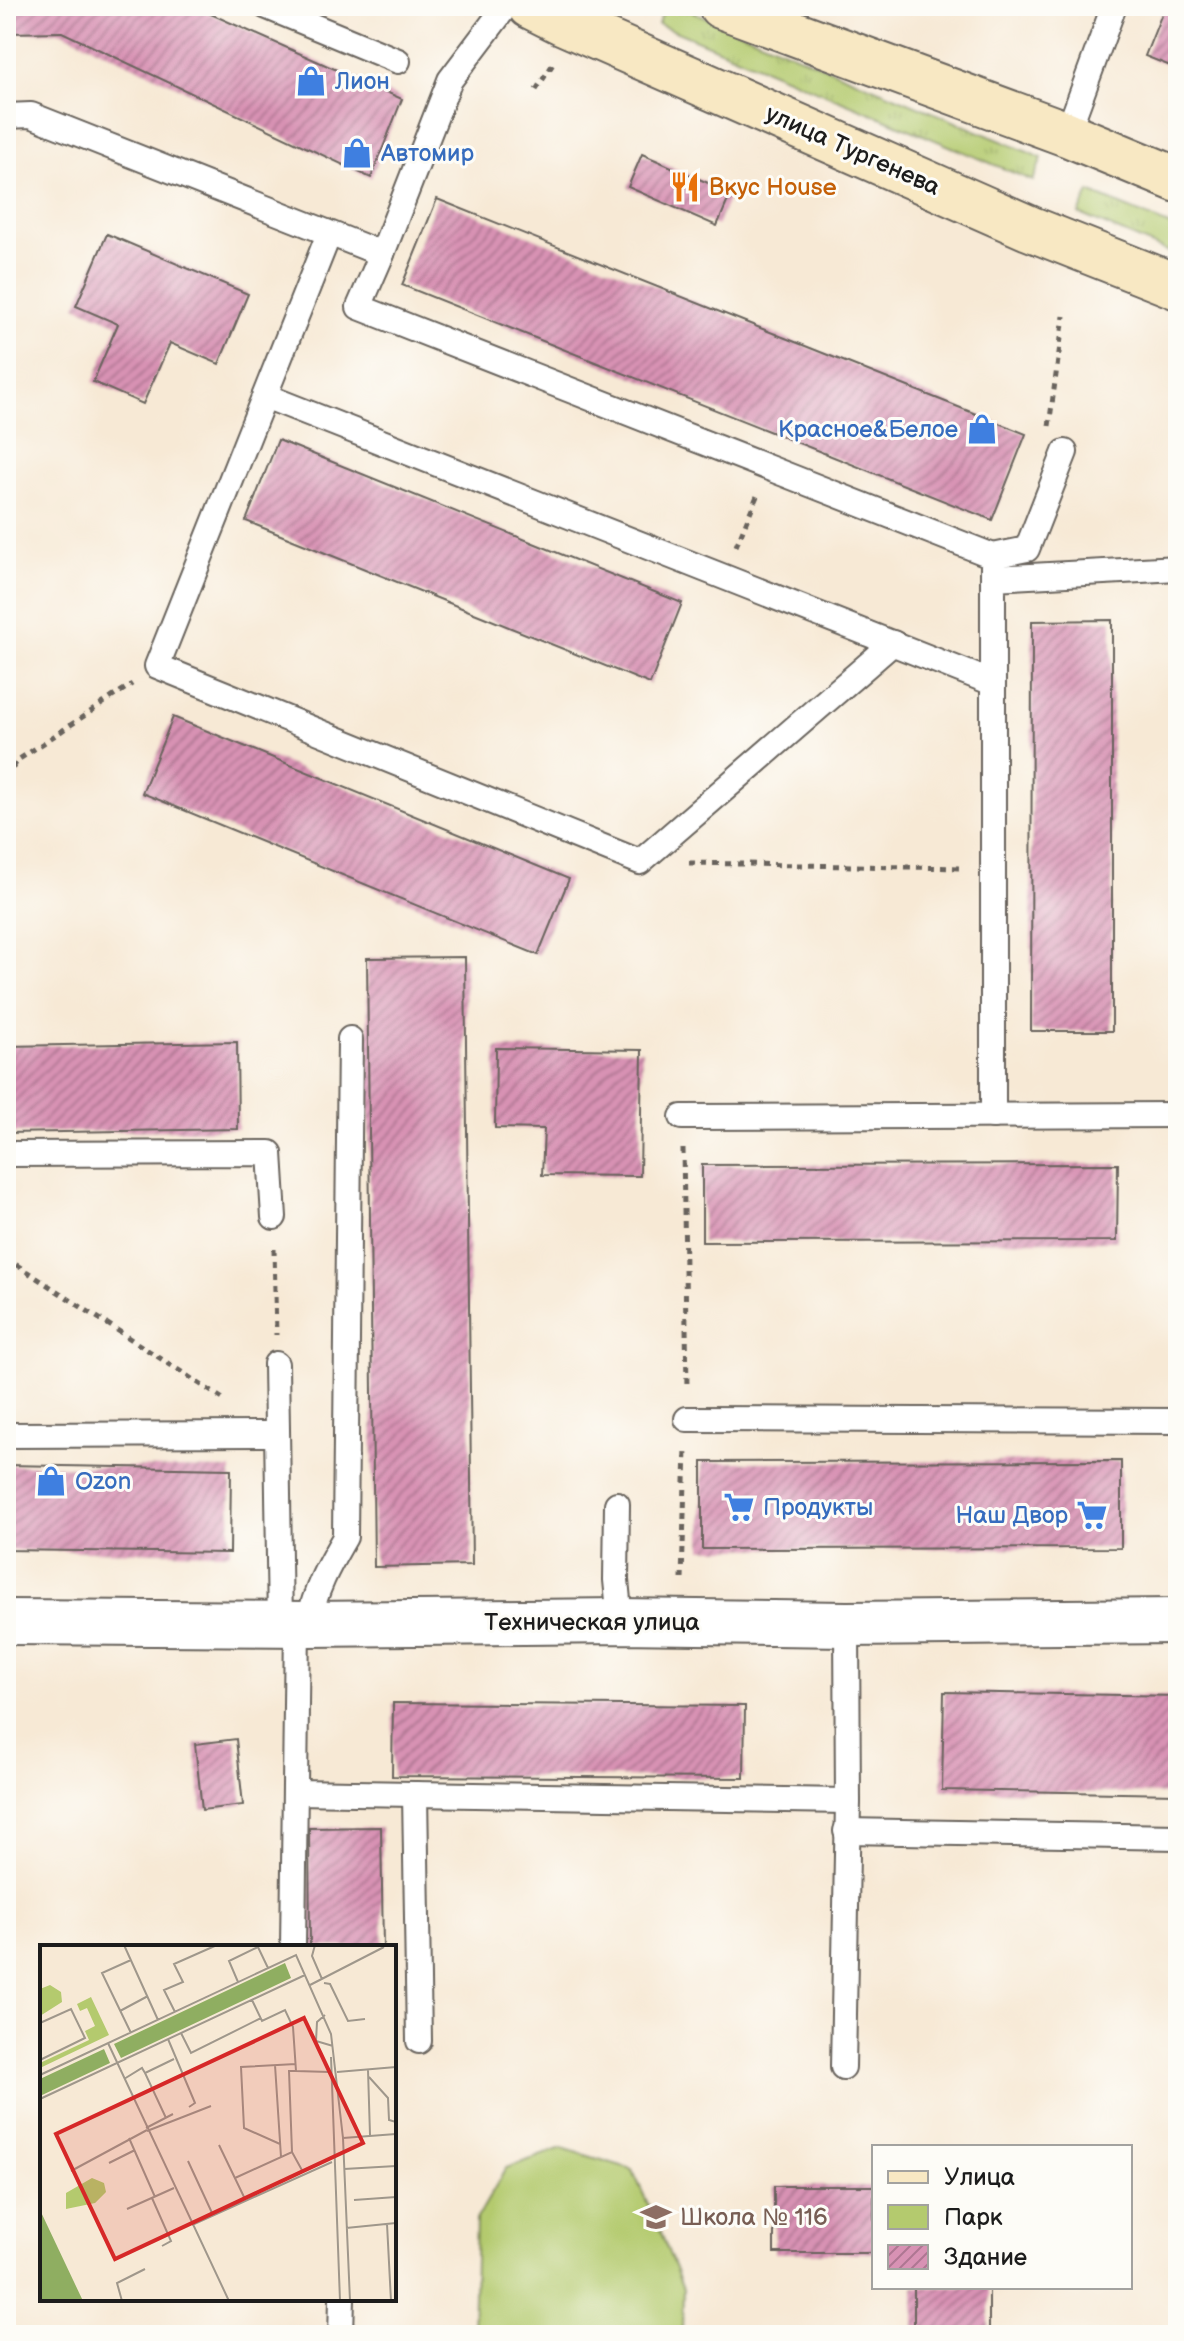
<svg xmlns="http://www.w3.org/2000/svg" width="1184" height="2341" font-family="'Balsamiq Sans',sans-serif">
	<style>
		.grass { fill: url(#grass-tufts); stroke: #687345; stroke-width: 2 }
		.park { fill: #b4ca6e; stroke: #687345; stroke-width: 2 }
		.building { fill: url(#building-hatch) }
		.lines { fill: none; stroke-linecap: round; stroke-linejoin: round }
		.service-casing { stroke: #69645d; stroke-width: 28 }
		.minor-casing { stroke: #69645d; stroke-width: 48 }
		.secondary-casing { stroke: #69645d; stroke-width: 48 }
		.path { stroke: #69645d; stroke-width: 5; stroke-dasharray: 6 6; stroke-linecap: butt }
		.service { stroke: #fff; stroke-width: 24 }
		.minor { stroke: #fff; stroke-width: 44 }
		.secondary { stroke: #f8e8c3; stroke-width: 44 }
		.labels { text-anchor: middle; stroke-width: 6; stroke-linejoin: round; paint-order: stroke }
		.shop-label { font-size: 24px; fill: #366cbe; stroke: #fdfcf7; text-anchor: start }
		.street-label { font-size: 24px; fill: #1c1c1c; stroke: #fdfcf7 }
		.food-label { font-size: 24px; fill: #c56008; stroke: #fdfcf7; text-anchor: start }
		.education-label { font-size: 24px; fill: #785e54; stroke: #fdfcf7; text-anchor: start }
		.inset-road { fill: none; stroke: #9f978b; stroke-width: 2 }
		.view { fill: #d62828; fill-opacity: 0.15; stroke: #d62828; stroke-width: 4 }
		.inset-edge { fill: none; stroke: #1c1c1c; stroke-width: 4 }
	</style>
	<defs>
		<pattern id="grass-tufts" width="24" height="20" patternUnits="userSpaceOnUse" patternTransform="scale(2)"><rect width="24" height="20" fill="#b4ca6e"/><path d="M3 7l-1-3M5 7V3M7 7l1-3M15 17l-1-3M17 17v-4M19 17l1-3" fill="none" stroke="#9aad5f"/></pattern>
		<pattern id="building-hatch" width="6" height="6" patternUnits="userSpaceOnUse" patternTransform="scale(2)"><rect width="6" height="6" fill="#d892b4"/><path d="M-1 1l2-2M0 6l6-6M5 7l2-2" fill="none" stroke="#ae7692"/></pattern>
	</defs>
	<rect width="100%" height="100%" fill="#fdfcf7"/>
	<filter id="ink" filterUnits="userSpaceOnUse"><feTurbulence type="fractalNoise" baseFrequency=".0125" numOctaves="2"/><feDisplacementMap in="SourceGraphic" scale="16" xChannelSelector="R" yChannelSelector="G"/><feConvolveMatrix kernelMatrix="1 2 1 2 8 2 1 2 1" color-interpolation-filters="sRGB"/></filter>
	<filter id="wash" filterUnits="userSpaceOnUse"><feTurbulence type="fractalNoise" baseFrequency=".006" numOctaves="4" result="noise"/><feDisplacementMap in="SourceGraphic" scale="32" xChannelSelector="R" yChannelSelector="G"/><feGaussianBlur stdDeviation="1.8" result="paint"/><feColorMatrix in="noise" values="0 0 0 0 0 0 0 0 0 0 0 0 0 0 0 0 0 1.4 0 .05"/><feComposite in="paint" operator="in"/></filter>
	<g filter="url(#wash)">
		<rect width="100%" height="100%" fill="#f7e9d5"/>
		<!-- grass -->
		<g class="grass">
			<polygon points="666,6 679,6 1042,158 1033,181 658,24"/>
			<polygon points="1089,192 1178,229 1178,256 1079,214"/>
		</g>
		<!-- park -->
		<polygon class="park" points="562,2148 632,2169 659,2228 683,2289 682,2335 473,2335 476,2220 506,2168"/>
		<g id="blocks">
			<!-- building -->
			<g class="building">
				<polygon points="6,6 193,6 402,99 371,178 62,32 6,33"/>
				<polygon points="1017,6 1037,6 1035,13"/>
				<polygon points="1165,6 1178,6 1178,69 1145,56"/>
				<polygon points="642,154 731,193 717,226 628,187"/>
				<polygon points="437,199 1026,434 992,520 402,285"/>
				<polygon points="107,234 248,294 219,364 170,343 143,404 93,382 118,324 76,306"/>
				<polygon points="278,440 682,603 650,684 246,521"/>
				<polygon points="1112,620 1112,1031 1031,1031 1032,621"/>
				<polygon points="173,717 569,879 538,955 142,793"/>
				<polygon points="465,957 472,1565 374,1567 367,958"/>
				<polygon points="237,1042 238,1129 6,1133 6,1046"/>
				<polygon points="496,1048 642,1050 640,1176 542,1175 544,1129 495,1128"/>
				<polygon points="1118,1164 1117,1241 702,1242 702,1165"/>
				<polygon points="1121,1461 1121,1548 702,1549 702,1462"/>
				<polygon points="6,1465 231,1469 230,1553 6,1550"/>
				<polygon points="944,1692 1178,1696 1178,1794 942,1790"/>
				<polygon points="393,1703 745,1706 744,1778 392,1776"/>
				<polygon points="236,1739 243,1805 202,1810 195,1744"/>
				<polygon points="381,1827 383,1947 310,1947 309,1828"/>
				<rect x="774" y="2186" width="100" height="67"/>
				<rect x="914" y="2287" width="75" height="48"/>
			</g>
		</g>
	</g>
	<g filter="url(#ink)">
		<use href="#blocks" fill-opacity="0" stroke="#69645d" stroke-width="2"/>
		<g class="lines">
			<!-- service casing -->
			<g class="service-casing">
				<g id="service">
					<polyline points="265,6 398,61"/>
					<polyline points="6,116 31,115 382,254 450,80 506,6"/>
					<polyline points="1067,134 1114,6"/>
					<polyline points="329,234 157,666 640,862 893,643"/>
					<polyline points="382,254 359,307 993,556 993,578"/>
					<polyline points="265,396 993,683"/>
					<polyline points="993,556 1027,549 1065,452"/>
					<polyline points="993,1116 993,578 1178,568"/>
					<polyline points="682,1117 1178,1115"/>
					<polyline points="6,1154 270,1153 274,1217"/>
					<polyline points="276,1364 280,1624"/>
					<polyline points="687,1419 1178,1421"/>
					<polyline points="6,1435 277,1434"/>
					<polyline points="617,1504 616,1580 620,1621"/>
					<path d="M 308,1624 C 316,1588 327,1568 345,1537 L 350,1039"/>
					<polyline points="295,1792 848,1801"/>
					<polyline points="415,1794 419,2041"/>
					<polyline points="846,1831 1178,1837"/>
					<polyline points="293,1947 297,1624"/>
					<polyline points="843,2067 848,1801 847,1624"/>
					<polyline points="341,2335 342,2299"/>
				</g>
			</g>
			<!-- minor casing -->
			<g class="minor-casing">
				<polyline id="minor" points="6,1622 308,1624 620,1621 847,1624 1178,1621"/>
			</g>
			<!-- secondary casing -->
			<g class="secondary-casing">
				<g id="secondary">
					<polyline points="530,6 562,22 1029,228 1178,287"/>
					<polyline points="721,6 1067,134 1178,180"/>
				</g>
			</g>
			<!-- path -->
			<g class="path">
				<polyline points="536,90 553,64"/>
				<polyline points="1049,426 1064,316"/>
				<polyline points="736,546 757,496"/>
				<polyline points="6,778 18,760 132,684"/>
				<polyline points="689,863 962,868"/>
				<polyline points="683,1149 687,1387"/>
				<polyline points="274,1249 276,1335"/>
				<polyline points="6,1258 226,1401"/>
				<polyline points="682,1579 686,1449"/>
			</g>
			<!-- service -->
			<use href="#service" class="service"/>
			<!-- minor -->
			<use href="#minor" class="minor"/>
			<!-- secondary -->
			<use href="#secondary" class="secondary"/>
		</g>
	</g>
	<!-- icons -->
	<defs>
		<g id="shop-bare" transform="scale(2.4)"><path d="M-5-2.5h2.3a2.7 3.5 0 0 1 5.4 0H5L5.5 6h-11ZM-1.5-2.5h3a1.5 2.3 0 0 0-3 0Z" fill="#3f7fe0" stroke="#fdfcf7" stroke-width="2.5" paint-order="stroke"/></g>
		<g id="restaurant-bare" transform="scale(2.4)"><path d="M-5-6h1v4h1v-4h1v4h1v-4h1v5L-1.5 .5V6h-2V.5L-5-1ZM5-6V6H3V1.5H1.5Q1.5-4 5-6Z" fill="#e8710a" stroke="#fdfcf7" stroke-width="2.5" paint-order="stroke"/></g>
		<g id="supermarket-bare" transform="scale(2.4)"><path d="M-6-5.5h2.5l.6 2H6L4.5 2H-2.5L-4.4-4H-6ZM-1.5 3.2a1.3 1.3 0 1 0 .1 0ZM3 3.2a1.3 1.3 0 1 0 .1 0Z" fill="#3f7fe0" stroke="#fdfcf7" stroke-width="2.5" paint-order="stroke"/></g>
		<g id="school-bare" transform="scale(2.4)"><path d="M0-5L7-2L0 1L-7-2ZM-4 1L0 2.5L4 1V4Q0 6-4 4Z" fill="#8d6e63" stroke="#fdfcf7" stroke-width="2.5" paint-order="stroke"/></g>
	</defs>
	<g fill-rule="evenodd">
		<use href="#shop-bare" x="311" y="81"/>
		<use href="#shop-bare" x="357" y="153"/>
		<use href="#restaurant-bare" x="685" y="187"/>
		<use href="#shop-bare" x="982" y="429"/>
		<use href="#shop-bare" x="51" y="1481"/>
		<use href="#supermarket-bare" x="739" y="1507"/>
		<use href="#supermarket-bare" x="1092" y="1515"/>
		<use href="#school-bare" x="656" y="2217"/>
	</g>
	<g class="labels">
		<!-- shop labels -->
		<g class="shop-label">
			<text x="335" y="89">Лион</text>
			<text x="381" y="161">Автомир</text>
			<text x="958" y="437" text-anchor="end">Красное&amp;Белое</text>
			<text x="75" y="1489">Ozon</text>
			<text x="763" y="1515">Продукты</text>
			<text x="1068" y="1523" text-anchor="end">Наш Двор</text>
		</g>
		<!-- street labels -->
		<g class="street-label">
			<text transform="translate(853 150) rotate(24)" y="8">улица Тургенева</text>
			<text x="592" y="1630">Техническая улица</text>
		</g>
		<!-- food labels -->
		<g class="food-label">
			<text x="709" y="195">Вкус House</text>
		</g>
		<!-- education labels -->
		<g class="education-label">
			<text x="680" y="2225">Школа № 116</text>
		</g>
	</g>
	<!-- overview -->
	<g transform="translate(40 1945)">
		<rect width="356" height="356" fill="#f7e9d5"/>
		<path d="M 51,52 L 69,90 L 0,123 L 0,118 L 49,95 L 45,86 L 55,81 L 47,63 L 40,66 L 37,59 Z" fill="#b4ca6e"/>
		<path d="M 245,18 L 251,33 L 81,113 L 74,99 ZM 64,104 L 70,118 L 0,151 L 0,134 ZM 0,265 L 43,356 L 0,356 Z" fill="#8fae61"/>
		<path d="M 10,40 L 21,47 L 22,57 L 0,71 L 0,44 ZM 52,233 L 64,238 L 66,247 L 55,258 L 26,264 L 26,248 Z" fill="#b4ca6e"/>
		<path class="inset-road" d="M 84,0 L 118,75M 217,0 L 228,23M 275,0 L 272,11 L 282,34M 91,15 L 62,28 L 91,88M 198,37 L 189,16 L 218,2M 284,38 L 290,39 L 308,76 L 325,74M 270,40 L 344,2M 212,55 L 222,76 L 245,65 L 253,82 L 256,126 L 290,127M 80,66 L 108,51M 135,67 L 124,45 L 143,37 L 134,19 L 177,0M 285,70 L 277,77 L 276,96 L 293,101M 0,78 L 31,64 L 45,93 L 0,115M 141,88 L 151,108 L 221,73M 128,94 L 155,158 L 149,162M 68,98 L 189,356M 291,112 L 300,356M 235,120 L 241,212M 328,125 L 330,190M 297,127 L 356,122M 0,130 L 256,10 L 291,89 L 303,193 L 310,356M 329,132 L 348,153 L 349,175 L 356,177M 84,134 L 102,123 L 105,128M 0,154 L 265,30M 126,173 L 105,128 L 134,114M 106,183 L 133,169M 107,186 L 171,161M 89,193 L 115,252M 303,193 L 356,189M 240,199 L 204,183 L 201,122 L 256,119M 179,200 L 205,254M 252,207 L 249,126 L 256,126M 148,216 L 173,270M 69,218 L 95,205M 304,224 L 356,221M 31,226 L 107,185M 195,233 L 252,207 L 263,227M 112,253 L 131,296 L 122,301M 314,255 L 356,252M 87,264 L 134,243M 347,279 L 351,356M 152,280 L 292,217M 306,283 L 356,278M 82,356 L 77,338 L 105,324"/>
		<path class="view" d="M 264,73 L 323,198 L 75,314 L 16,189 Z"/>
		<rect width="356" height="356" class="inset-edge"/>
	</g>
	<!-- margin -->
	<rect width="1184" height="2341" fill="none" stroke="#fdfcf7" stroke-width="32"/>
	<!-- legend -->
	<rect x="872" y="2145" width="260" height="144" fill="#fdfcf7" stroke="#a3a29f" stroke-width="2"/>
	<rect x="888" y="2171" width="40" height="12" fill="#f8e8c3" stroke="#a3a29f" stroke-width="2"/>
	<text x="944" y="2185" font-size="24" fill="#1c1c1c">Улица</text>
	<rect x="888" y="2205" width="40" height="24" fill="#b4ca6e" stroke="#a3a29f" stroke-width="2"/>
	<text x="944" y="2225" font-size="24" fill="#1c1c1c">Парк</text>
	<rect x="888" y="2245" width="40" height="24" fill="url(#building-hatch)" stroke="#a3a29f" stroke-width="2"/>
	<text x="944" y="2265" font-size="24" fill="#1c1c1c">Здание</text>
</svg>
